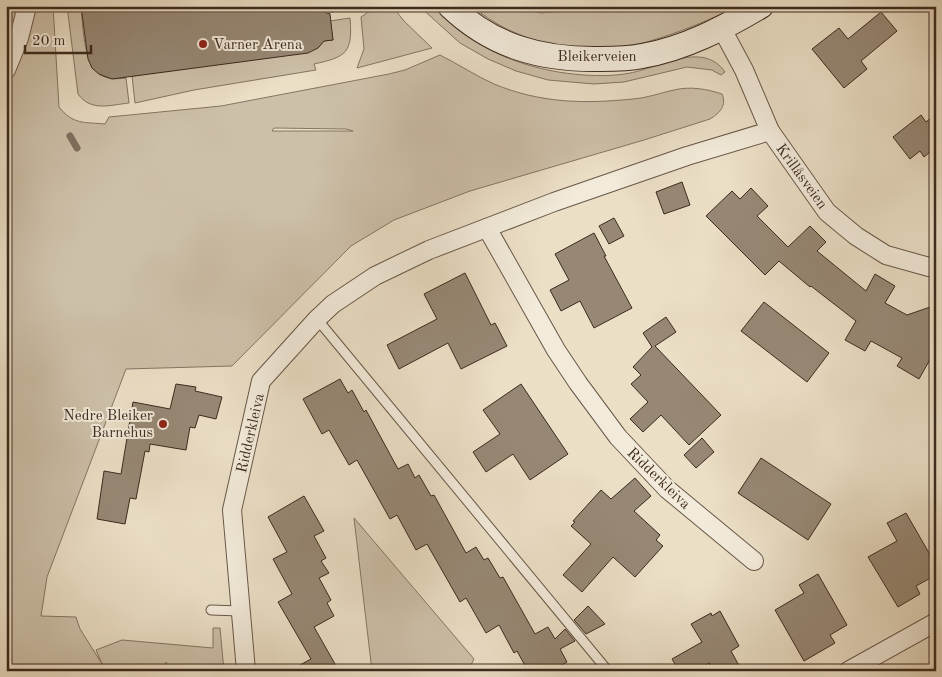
<svg xmlns="http://www.w3.org/2000/svg" width="942" height="677" font-family="'Old Standard TT',serif">
	<style>
		.green { fill: #cdc0a9; stroke: #847564; fill-rule: evenodd }
		.lines { fill: none; stroke-linecap: round; stroke-linejoin: round }
		.stream { stroke: #827161; stroke-width: 7 }
		.building { fill: #978875; stroke: #3c2a1e }
		.service-casing { stroke: #685748; stroke-width: 11 }
		.minor-casing { stroke: #685748; stroke-width: 20 }
		.secondary-casing { stroke: #3c2a1e; stroke-width: 26 }
		.service { stroke: #f2eada; stroke-width: 9 }
		.minor { stroke: #f2eada; stroke-width: 18 }
		.secondary { stroke: #f2eada; stroke-width: 24 }
		.poi-dot { fill: #8f2418; stroke: #f2eada; stroke-width: 2 }
		.labels { text-anchor: middle; stroke-width: 4; stroke-linejoin: round; paint-order: stroke }
		.poi-label { font-size: 15px; fill: #3c2a1e; stroke: #f2eada; text-anchor: start }
		.street-label { font-size: 15px; fill: #3c2a1e; stroke: #f2eada }
	</style>
	<rect width="100%" height="100%" fill="#ebdfc6"/>
	<filter id="stains"><feTurbulence type="fractalNoise" baseFrequency=".004" numOctaves="4"/><feColorMatrix values="0 0 0 0 .2 0 0 0 0 .09 0 0 0 0 .02 0 0 0 .5 -.17"/></filter>
	<radialGradient id="worn" r=".72"><stop offset=".6" stop-color="#630" stop-opacity="0"/><stop offset="1" stop-color="#630" stop-opacity=".3"/></radialGradient>
	<!-- green -->
	<g class="green">
		<polygon points="6,6 22,6 6,60"/>
		<path d="M 33,6 L 53,6 L 59,107 C 73,125 85,122 105,124 L 109,117 L 221,106 L 389,74 L 405,70 L 440,55 C 458,64 476,76 494,84 C 540,103 583,104 633,99 C 647,98 660,93 674,90 C 690,86 707,89 722,94 C 727,105 720,113 710,119 L 644,140 L 470,191 L 394,220 L 351,246 L 232,366 L 126,369 L 47,577 L 41,616 L 76,617 L 80,629 L 102,664 L 96,650 L 122,640 L 213,648 L 213,628 L 220,628 L 224,671 L 166,671 L 166,662 L 165,671 L 6,671 L 6,85 L 23,46 ZM 274,128 L 346,129 L 353,131 L 272,131 Z"/>
		<path d="M 67,6 L 81,6 C 83,25 83,62 99,74 C 107,80 117,79 126,78 L 129,103 C 110,105 91,112 78,94 Z"/>
		<polygon points="369,6 392,6 404,21 432,48 357,68 364,49 361,17 367,13"/>
		<path d="M 419,6 L 434,6 C 442,13 448,21 456,28 C 492,57 539,72 584,75 C 599,76 615,76 630,73 C 659,68 703,40 725,72 L 721,75 L 712,70 L 687,67 L 624,82 L 594,84 L 548,80 L 516,71 L 488,59 L 460,43 Z"/>
		<path d="M 472,6 L 508,6 L 541,13 L 614,6 L 738,6 C 712,19 690,28 663,37 C 655,39 646,43 638,44 C 580,55 517,45 472,6 Z"/>
		<path d="M 350,18 C 353,53 346,57 314,64 L 316,70 L 194,90 L 135,103 L 132,76 L 318,48 L 324,41 L 333,40 L 330,21 Z"/>
		<polygon points="354,518 474,659 468,671 372,671"/>
	</g>
	<g class="lines">
		<!-- stream -->
		<polyline class="stream" points="70,136 77,148"/>
	</g>
	<!-- building -->
	<g class="building">
		<polygon points="81,6 323,6 324,12 330,14 333,40 324,41 318,48 308,53 112,79 99,74 92,68 88,59"/>
		<polygon points="881,12 897,31 861,61 867,69 844,88 812,49 839,28 848,39"/>
		<polygon points="936,114 936,147 924,157 920,151 910,159 893,137 921,115 926,122"/>
		<polygon points="682,182 690,205 664,214 656,192"/>
		<polygon points="751,188 768,206 757,216 788,247 810,226 826,242 817,251 866,291 875,274 895,286 885,303 907,315 936,305 936,349 919,379 897,366 902,358 871,341 865,351 845,340 856,321 811,286 810,287 779,261 765,275 706,216 732,191 740,199"/>
		<polygon points="614,218 624,236 609,244 599,226"/>
		<polygon points="594,233 606,256 604,256 632,308 594,328 580,301 561,311 550,290 569,280 555,254"/>
		<polygon points="465,273 491,325 495,323 507,346 461,369 448,343 399,369 387,345 437,319 424,294"/>
		<polygon points="764,302 829,353 807,382 741,331"/>
		<polygon points="666,317 676,332 655,346 721,415 689,445 661,415 643,432 630,419 648,402 631,384 641,375 633,367 652,347 643,333"/>
		<polygon points="340,379 348,393 352,390 364,412 366,410 398,469 408,464 415,478 419,475 431,496 434,495 466,553 476,547 484,560 488,558 500,578 503,577 535,634 548,627 555,639 565,629 575,641 560,649 567,662 551,671 528,671 517,651 514,653 499,625 486,633 466,598 460,602 427,544 416,550 397,515 390,519 357,460 349,465 329,430 322,434 303,399"/>
		<polygon points="176,384 196,387 195,391 222,397 216,419 199,415 195,428 190,427 186,450 150,444 149,452 145,451 136,499 130,498 125,524 97,519 104,471 121,474 133,402 170,409"/>
		<polygon points="521,384 568,454 530,480 513,454 486,472 473,452 500,434 483,410"/>
		<polygon points="702,438 714,452 696,468 684,455"/>
		<polygon points="761,458 831,504 808,540 738,493"/>
		<polygon points="635,478 651,496 634,511 660,535 656,540 663,546 635,577 613,557 582,592 563,575 591,544 571,526 575,522 573,521 601,490 611,499"/>
		<polygon points="304,496 324,531 314,536 326,558 321,561 329,573 319,578 331,600 327,603 334,616 314,627 339,671 289,671 311,659 278,602 292,594 273,559 287,552 268,517"/>
		<polygon points="906,513 936,565 936,575 916,586 920,594 898,607 868,557 897,541 887,523"/>
		<polygon points="818,574 847,625 830,635 835,643 804,661 775,610 804,593 799,585"/>
		<polygon points="588,606 605,624 586,634 574,620"/>
		<polygon points="720,611 739,646 731,651 742,671 713,671 709,663 696,671 679,671 672,659 702,642 691,624 711,613 712,616"/>
	</g>
	<g class="lines">
		<!-- service casing -->
		<g class="service-casing">
			<g id="service">
				<polyline points="329,8 336,6"/>
				<polyline points="317,319 608,671"/>
				<polyline points="211,610 240,611"/>
			</g>
		</g>
		<!-- minor casing -->
		<g class="minor-casing">
			<g id="minor">
				<polyline points="722,29 744,70 770,131 827,212 856,236 886,255 929,267 936,267"/>
				<polyline points="6,70 19,38 27,6"/>
				<polyline points="487,228 556,350 578,383 618,437 667,489 754,561"/>
				<polyline points="246,671 232,510 261,381 317,319 333,304 375,276 429,250 554,202 687,156 770,131"/>
				<polyline points="848,671 936,622"/>
			</g>
		</g>
		<!-- secondary casing -->
		<g class="secondary-casing">
			<path id="secondary" d="M 450,6 C 493,47 542,60 600,59 C 614,59 628,59 642,56 C 684,49 724,28 761,6"/>
		</g>
		<!-- service -->
		<use href="#service" class="service"/>
		<!-- minor -->
		<use href="#minor" class="minor"/>
		<!-- secondary -->
		<use href="#secondary" class="secondary"/>
	</g>
	<!-- markers -->
	<g class="poi-dot">
		<circle cx="203" cy="44" r="5"/>
		<circle cx="163" cy="424" r="5"/>
	</g>
	<g class="labels">
		<!-- poi labels -->
		<g class="poi-label">
			<text x="213" y="49">Varner Arena</text>
			<text x="153" y="420" text-anchor="end">Nedre Bleiker<tspan x="153" dy="17">Barnehus</tspan></text>
		</g>
		<!-- street labels -->
		<g class="street-label">
			<text x="597" y="61">Bleikerveien</text>
			<text transform="translate(802 176) rotate(54)" y="5">Krillåsveien</text>
			<text transform="translate(250 433) rotate(-77)" y="5">Ridderkleiva</text>
			<text transform="translate(659 478) rotate(44)" y="5">Ridderkleiva</text>
		</g>
	</g>
	<!-- margin -->
	<rect width="942" height="677" fill="none" stroke="#ebdfc6" stroke-width="25"/>
	<rect x="8" y="8" width="927" height="662" fill="none" stroke="#3c2a1e" stroke-width="2.5"/>
	<rect x="12" y="12" width="917" height="652" fill="none" stroke="#3c2a1e"/>
	<!-- scale -->
	<path d="M25 45v8h66v-8" fill="none" stroke="#3c2a1e" stroke-width="2.5"/>
	<text x="32" y="45" font-size="15" fill="#3c2a1e" stroke="#f2eada" stroke-width="4" paint-order="stroke">20 m</text>
	<rect width="100%" height="100%" filter="url(#stains)"/>
	<rect width="100%" height="100%" fill="url(#worn)"/>
</svg>
